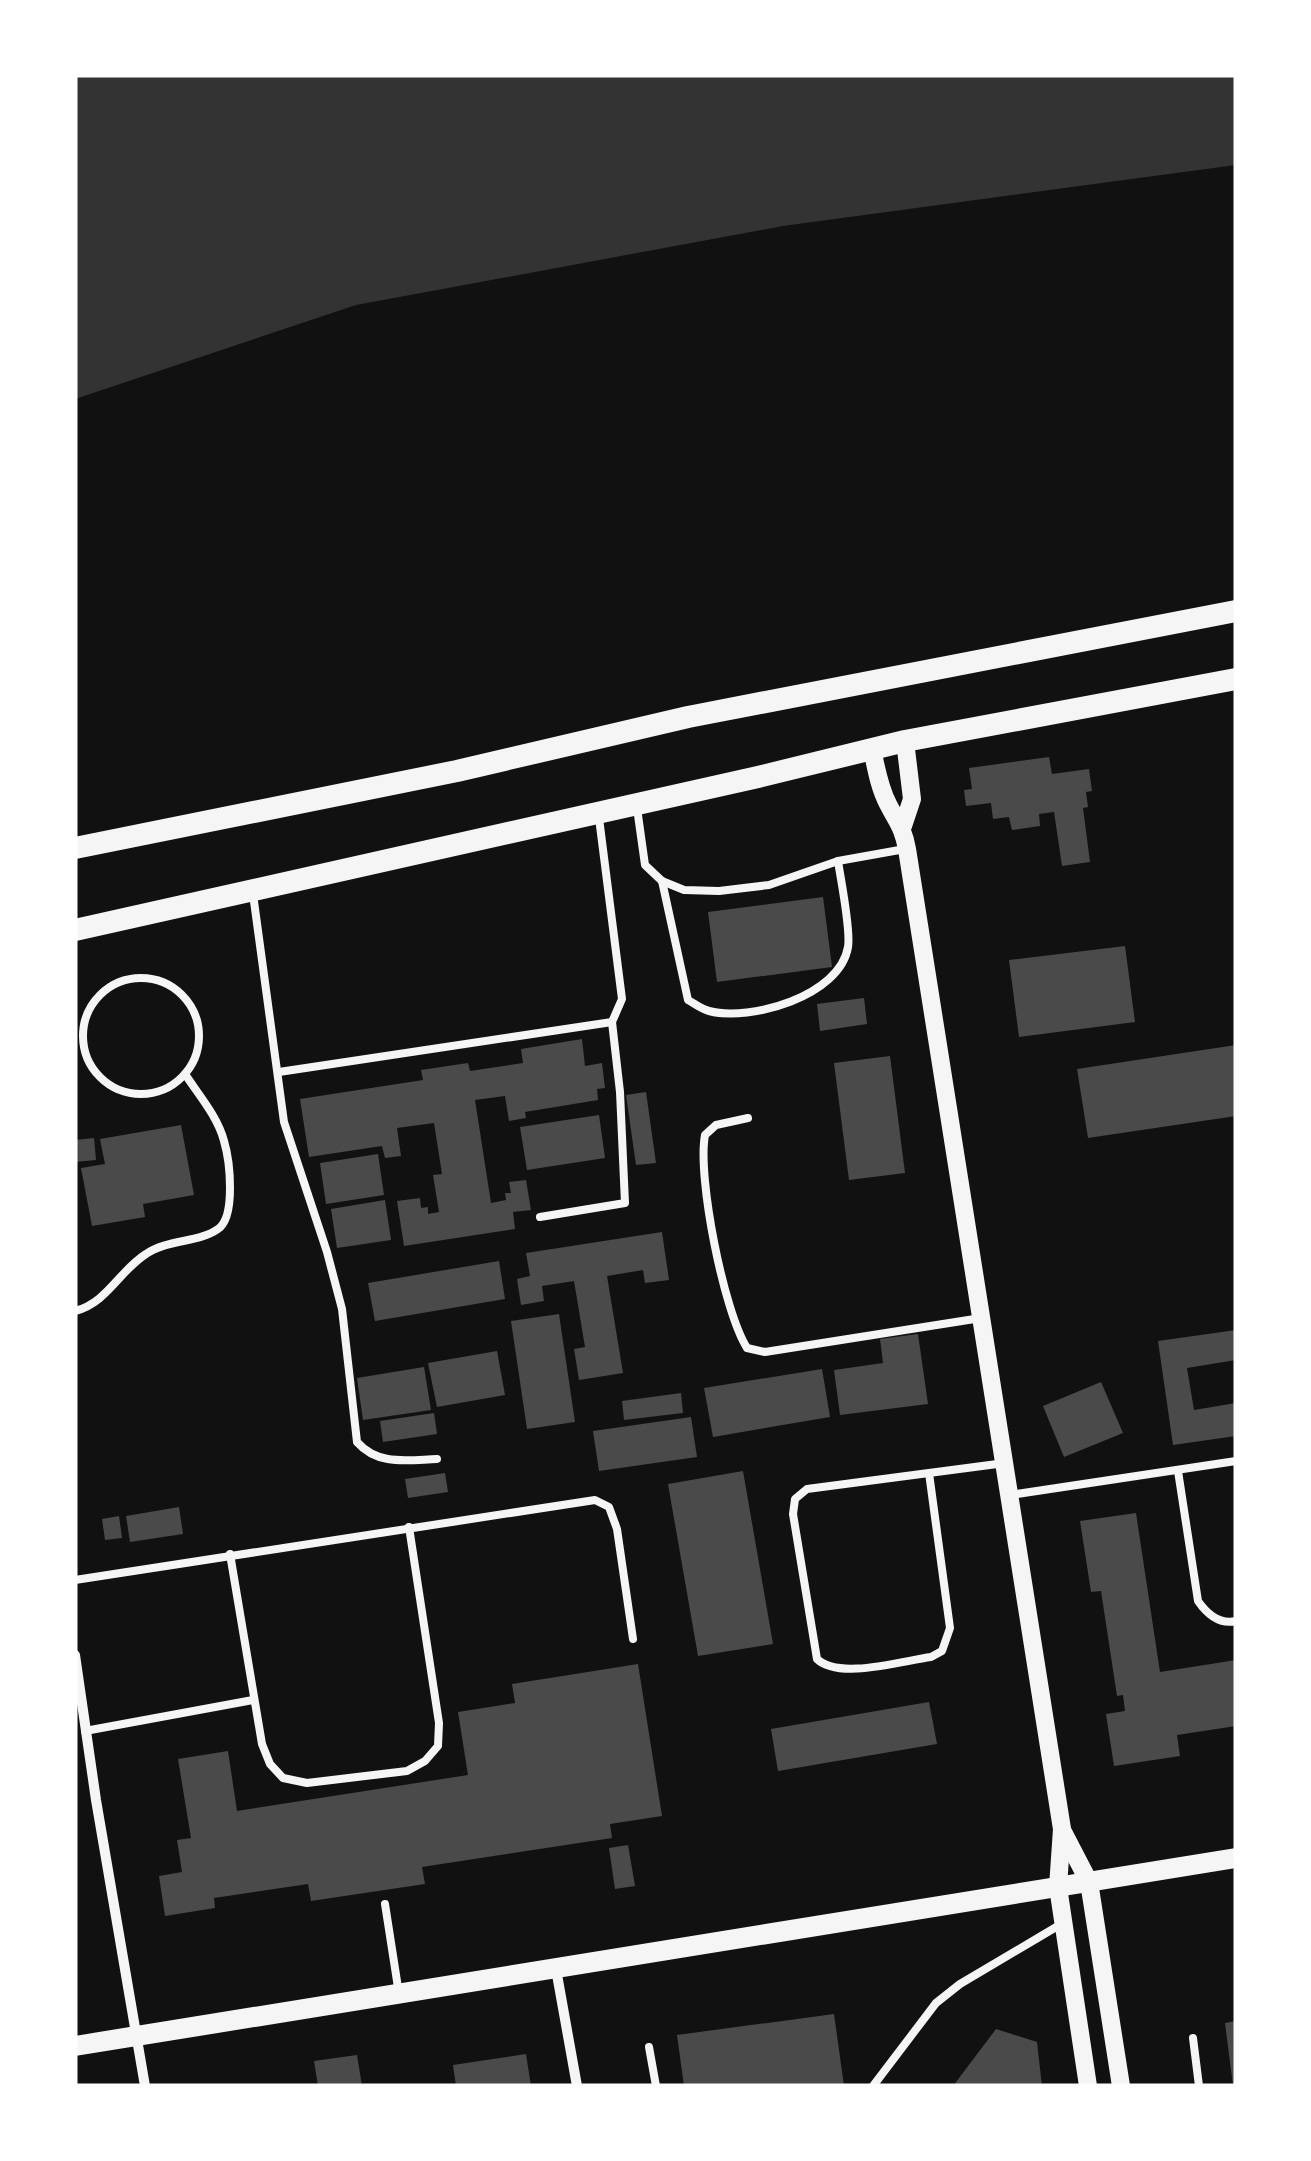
<svg xmlns="http://www.w3.org/2000/svg" width="1311" height="2161" font-family="Commissioner,sans-serif">
	<style>
		.water { fill: #333 }
		.building { fill: #4a4a4a }
		.lines { fill: none; stroke-linecap: round; stroke-linejoin: round }
		.service { stroke: #f5f5f5; stroke-width: 8 }
		.minor { stroke: #f5f5f5; stroke-width: 10 }
		.tertiary { stroke: #f5f5f5; stroke-width: 18 }
		.secondary { stroke: #f5f5f5; stroke-width: 20 }
		.primary { stroke: #f5f5f5; stroke-width: 22 }
	</style>
	<rect width="100%" height="100%" fill="#111"/>
	<!-- water -->
	<polygon class="water" points="75,75 1236,75 1236,165 783,226 356,305 75,399"/>
	<!-- building -->
	<g class="building">
		<polygon points="1049,757 1052,774 1089,769 1092,791 1086,792 1088,807 1083,808 1090,862 1062,866 1054,812 1039,814 1040,826 1012,830 1009,817 993,819 991,803 966,806 964,790 972,789 969,768"/>
		<polygon points="823,897 832,967 717,982 708,912"/>
		<polygon points="1125,946 1135,1022 1019,1037 1009,960"/>
		<polygon points="864,998 867,1024 820,1031 817,1004"/>
		<polygon points="582,1039 585,1066 602,1063 605,1088 597,1089 598,1100 525,1112 526,1118 509,1121 505,1096 475,1100 491,1203 506,1200 505,1193 511,1193 509,1182 526,1180 531,1210 513,1212 515,1229 404,1246 397,1201 420,1198 421,1208 428,1207 428,1214 439,1212 433,1175 442,1174 434,1123 397,1128 401,1156 385,1158 382,1146 309,1157 300,1099 423,1080 421,1070 468,1063 470,1071 523,1063 521,1049"/>
		<polygon points="1236,1045 1236,1116 1088,1138 1077,1069"/>
		<polygon points="890,1056 905,1173 849,1180 834,1063"/>
		<polygon points="646,1092 656,1163 636,1165 626,1095"/>
		<polygon points="599,1115 605,1158 527,1170 520,1127"/>
		<polygon points="181,1125 194,1195 143,1204 145,1217 92,1226 81,1168 105,1164 100,1139"/>
		<polygon points="94,1138 96,1160 75,1162 75,1140"/>
		<polygon points="378,1154 384,1195 326,1204 320,1163"/>
		<polygon points="385,1200 391,1240 337,1248 331,1209"/>
		<polygon points="662,1232 669,1280 645,1283 643,1270 607,1276 623,1373 579,1380 574,1349 585,1347 574,1281 542,1286 544,1301 521,1305 517,1279 530,1276 526,1253"/>
		<polygon points="499,1261 505,1299 375,1321 368,1283"/>
		<polygon points="559,1314 575,1422 527,1429 511,1321"/>
		<polygon points="1236,1330 1236,1360 1187,1368 1194,1410 1236,1403 1236,1436 1173,1445 1158,1341"/>
		<polygon points="918,1334 928,1404 840,1415 834,1370 883,1363 880,1339"/>
		<polygon points="497,1351 505,1395 437,1407 428,1363"/>
		<polygon points="424,1367 431,1410 363,1420 357,1378"/>
		<polygon points="822,1369 830,1417 713,1437 704,1388"/>
		<polygon points="1101,1382 1123,1433 1064,1457 1043,1406"/>
		<polygon points="681,1393 683,1413 624,1420 622,1401"/>
		<polygon points="434,1413 437,1434 383,1442 380,1421"/>
		<polygon points="691,1417 697,1457 599,1471 593,1431"/>
		<polygon points="743,1471 773,1644 698,1656 668,1484"/>
		<polygon points="445,1473 448,1492 408,1498 405,1479"/>
		<polygon points="179,1507 183,1534 130,1542 126,1516"/>
		<polygon points="1136,1513 1160,1672 1236,1660 1236,1726 1177,1735 1180,1756 1114,1766 1106,1714 1125,1711 1123,1695 1117,1696 1101,1591 1091,1592 1080,1521"/>
		<polygon points="119,1516 122,1538 105,1540 102,1519"/>
		<polygon points="638,1664 662,1816 610,1824 612,1838 422,1867 425,1884 311,1901 308,1884 214,1898 215,1908 165,1916 159,1876 182,1872 177,1840 191,1838 178,1759 228,1751 237,1811 468,1775 458,1712 515,1703 512,1684"/>
		<polygon points="929,1702 937,1744 778,1771 771,1729"/>
		<polygon points="628,1845 635,1886 615,1889 609,1848"/>
		<polygon points="834,2014 844,2086 684,2086 677,2035"/>
		<polygon points="1236,2021 1236,2086 1233,2086 1225,2023"/>
		<polygon points="996,2029 1037,2042 1042,2086 953,2086"/>
		<polygon points="526,2054 531,2086 456,2086 453,2065"/>
		<polygon points="357,2055 362,2086 318,2086 314,2061"/>
	</g>
	<g class="lines">
		<!-- service -->
		<g class="service">
			<polyline points="637,808 645,865 662,881 684,890 719,891 769,885 838,861 905,849"/>
			<path d="M 662,881 L 688,1000 C 695,1004 701,1009 709,1011 C 750,1022 840,996 848,947 C 851,930 841,881 838,861"/>
			<path d="M 253,894 L 284,1122 L 327,1252 L 342,1309 L 357,1442 C 378,1466 407,1460 437,1459"/>
			<circle cx="141" cy="1036" r="58"/>
			<polyline points="279,1072 612,1022"/>
			<path d="M 748,1118 L 716,1125 L 705,1135 C 697,1177 724,1312 747,1348 L 765,1352 L 981,1318"/>
			<polyline points="540,1217 625,1203 620,1092 612,1022 622,999 599,818"/>
			<path d="M 75,1311 C 107,1303 119,1271 146,1254 C 168,1239 198,1243 218,1229 C 236,1217 230,1161 224,1141 C 218,1117 198,1094 185,1074"/>
			<path d="M 1178,1471 L 1198,1601 C 1207,1614 1219,1625 1236,1621"/>
			<path d="M 929,1473 L 950,1628 L 942,1651 L 931,1657 C 901,1661 839,1680 817,1659 L 793,1514 L 795,1499 L 807,1489 L 1005,1463"/>
			<polyline points="1010,1495 1236,1461"/>
			<polyline points="230,1554 262,1744 270,1764 283,1778 307,1783 407,1771 425,1761 438,1746 439,1723 409,1527"/>
			<polyline points="75,1580 595,1500 609,1507 617,1529 633,1639"/>
			<polyline points="85,1731 253,1700"/>
			<polyline points="385,1904 399,1994"/>
			<polyline points="1193,2038 1199,2086"/>
			<polyline points="649,2047 656,2086"/>
			<polyline points="873,2086 936,2003 960,1984 1063,1923"/>
		</g>
		<!-- minor -->
		<g class="minor">
			<polyline points="75,1655 96,1800 145,2086"/>
			<polyline points="556,1969 577,2086"/>
		</g>
		<!-- tertiary -->
		<g class="tertiary">
			<path d="M 872,749 C 876,767 879,787 888,804 C 897,822 903,827 907,849 L 1062,1829 L 1058,1887 L 1088,2086"/>
			<polyline points="903,826 912,799 905,741"/>
			<polyline points="1062,1830 1089,1882 1121,2086"/>
		</g>
		<!-- secondary -->
		<polyline class="secondary" points="75,2046 1236,1858"/>
		<!-- primary -->
		<g class="primary">
			<polyline points="75,848 457,771 688,717 1236,611"/>
			<polyline points="75,930 758,777 905,741 1236,679"/>
		</g>
	</g>
	<!-- border -->
	<rect width="1311" height="2161" fill="none" stroke="#ffffff" stroke-width="155"/>
</svg>
